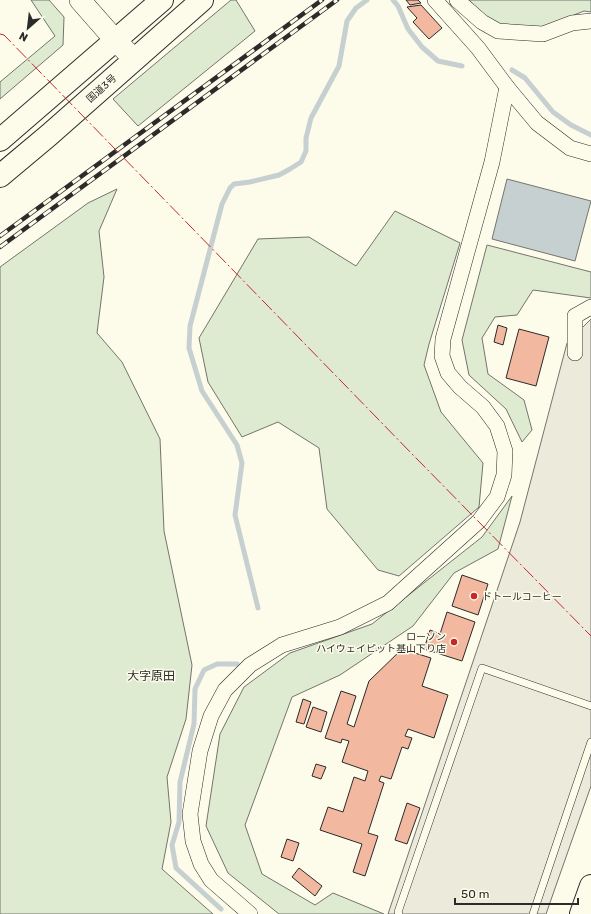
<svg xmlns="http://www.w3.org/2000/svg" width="591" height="914" font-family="Rubik,'Noto Sans JP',sans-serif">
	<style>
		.green { fill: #deebd1; stroke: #74746e }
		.parking { fill: #eceadb; stroke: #74746e }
		.water { fill: #c7d0d0; stroke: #74746e }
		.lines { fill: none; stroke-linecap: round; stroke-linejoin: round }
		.stream { stroke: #c7d0d0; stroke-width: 5 }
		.building { fill: #f2b8a0; stroke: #2b2b2b }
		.lane-casing { stroke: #2b2b2b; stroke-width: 8 }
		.street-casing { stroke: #2b2b2b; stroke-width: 16 }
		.secondary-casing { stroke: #2b2b2b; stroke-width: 22 }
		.highway-casing { stroke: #2b2b2b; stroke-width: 24 }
		.lane { stroke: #fdfbea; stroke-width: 7 }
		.street { stroke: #fdfbea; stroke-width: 15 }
		.secondary { stroke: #fdfbea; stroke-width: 21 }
		.highway { stroke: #fdfbea; stroke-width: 22 }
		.rail-casing { stroke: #2b2b2b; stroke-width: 4.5 }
		.rail { stroke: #fdfbea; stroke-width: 3; stroke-dasharray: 9; stroke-linecap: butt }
		.power { stroke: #c62828; stroke-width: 1; stroke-dasharray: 14 3 2 3; stroke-linecap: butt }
		.poi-dot { fill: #c62828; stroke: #fdfbea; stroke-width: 1.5 }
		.labels { text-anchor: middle; stroke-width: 3; stroke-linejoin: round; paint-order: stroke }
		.street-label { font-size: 10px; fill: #2b2b2b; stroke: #fdfbea }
		.poi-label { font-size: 10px; fill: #2b2b2b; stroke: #fdfbea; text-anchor: start }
		.quarter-label { font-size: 12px; fill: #2b2b2b; stroke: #fdfbea }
	</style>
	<rect width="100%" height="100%" fill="#fdfbea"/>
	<!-- green -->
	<g class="green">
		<polygon points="31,0 49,0 64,17 63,45 0,99 0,82 55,36"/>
		<polygon points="231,0 236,0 255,31 138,126 113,99"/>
		<polygon points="467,0 591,0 591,12 584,11 542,28 495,24"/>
		<polygon points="117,189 99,231 104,277 97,333 122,362 160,439 164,531 192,665 186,719 167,777 171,822 162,869 213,914 0,914 0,267 88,203"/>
		<polygon points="395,211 460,243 429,344 424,365 441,412 483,463 479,507 399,576 378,570 327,509 319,448 278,422 242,437 208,382 199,338 258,239 309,237 356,266"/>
		<polygon points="487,245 591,272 591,298 533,290 517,315 495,317 482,338 488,374 524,400 532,430 522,442 506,409 469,375 462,340"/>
		<polygon points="512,496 498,549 454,573 413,626 340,675 292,697 245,825 262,874 315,905 333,893 384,914 279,914 228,873 206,826 220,734 244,687 290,653 372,624 482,537"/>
	</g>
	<!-- parking -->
	<polygon class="parking" points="591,319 591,786 546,914 388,914 520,522 567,343"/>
	<!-- water -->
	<polygon class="water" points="507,179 591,201 575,261 492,239"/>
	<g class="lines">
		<!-- stream -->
		<g class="stream">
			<polyline points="393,0 398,6 408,29 422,47 438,61 462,66"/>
			<polyline points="512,70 525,78 553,112 571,125 591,135"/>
			<polyline points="258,608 235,515 242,463 237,445 202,391 189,348 190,326 222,204 230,188 234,184 250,182 279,175 290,169 301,162 306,151 306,138 311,118 339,66 347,21 356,8 367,0"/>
			<polyline points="221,909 176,868 172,845 179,822 180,782 194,724 195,689 204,670 217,664 237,664"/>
		</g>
	</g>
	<!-- building -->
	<g class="building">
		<polygon points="406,0 418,0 421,3 410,5"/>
		<polygon points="421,5 442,28 429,39 413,22 417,18 407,7"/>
		<polygon points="498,325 507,328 503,345 494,342"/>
		<polygon points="519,329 549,337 536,386 506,378"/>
		<polygon points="462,575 488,584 478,615 452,606"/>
		<polygon points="447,612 475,622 462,661 424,649 430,630 440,634"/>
		<polygon points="402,649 431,658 422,686 448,695 434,738 408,729 405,736 412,738 408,749 402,747 391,779 381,776 379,781 384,783 368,833 378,836 365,876 353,872 362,844 320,830 328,807 343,812 354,777 365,781 368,771 342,762 349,741 342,739 341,743 325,738 341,691 356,696 347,724 354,727 369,681"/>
		<polygon points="303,699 311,702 304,724 296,722"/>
		<polygon points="313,707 327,712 321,732 306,727"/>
		<polygon points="316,764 326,767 321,779 312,776"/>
		<polygon points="407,803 420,808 407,844 395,840"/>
		<polygon points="287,839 299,843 293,861 281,857"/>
		<polygon points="299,868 322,886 315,896 292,877"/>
	</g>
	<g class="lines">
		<!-- lane casing -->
		<g class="lane-casing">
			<g id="lane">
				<polyline points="399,914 398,912 482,668 591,706"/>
				<polyline points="533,914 591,742"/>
			</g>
		</g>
		<!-- street casing -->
		<g class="street-casing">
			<g id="street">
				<polyline points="435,0 478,48 507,87 537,123 570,148 591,154"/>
				<polyline points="457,0 482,22 498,31 543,34 572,23 591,21"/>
				<polyline points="575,353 575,316 591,307"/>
				<polyline points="250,914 211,880 201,864 193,841 190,814 200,751 211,716 225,690 250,665 282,645 340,627 388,603 479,521 497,497 504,475 505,451 497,426 483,407 460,387 448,373 442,356 443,339 492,162 507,87"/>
			</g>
		</g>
		<!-- secondary casing -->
		<g class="secondary-casing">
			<polyline id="secondary" points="80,0 116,41 134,59"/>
		</g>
		<!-- highway casing -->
		<g class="highway-casing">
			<g id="highway">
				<polyline points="0,140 162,0"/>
				<polyline points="0,176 49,135 202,0"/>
				<polyline points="581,914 591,886"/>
			</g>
		</g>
		<!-- lane -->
		<use href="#lane" class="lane"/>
		<!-- street -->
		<use href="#street" class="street"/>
		<!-- secondary -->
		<use href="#secondary" class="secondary"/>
		<!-- highway -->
		<use href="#highway" class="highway"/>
		<!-- rail casing -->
		<g class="rail-casing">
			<g id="rail">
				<polyline points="0,236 322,0"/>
				<polyline points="0,247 337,0"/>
			</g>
		</g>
		<!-- rail -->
		<use href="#rail" class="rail"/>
		<!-- power -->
		<polyline class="power" points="0,34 4,35 415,457 591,636"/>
	</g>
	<!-- markers -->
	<g class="poi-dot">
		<circle cx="474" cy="596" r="4"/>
		<circle cx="454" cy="642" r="4"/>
	</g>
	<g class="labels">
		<!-- street labels -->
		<g class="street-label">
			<text transform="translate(101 88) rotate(-42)" y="4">国道3号</text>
		</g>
		<!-- poi labels -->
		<g class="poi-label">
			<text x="482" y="600">ドトールコーヒー</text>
			<text x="446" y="640" text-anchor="end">ローソン<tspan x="446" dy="12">ハイウェイピット基山下り店</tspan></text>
		</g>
		<!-- quarter labels -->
		<g class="quarter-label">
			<text x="151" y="680">大字原田</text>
		</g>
	</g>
	<!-- north arrow -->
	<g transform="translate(28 28) rotate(208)" stroke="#fdfbea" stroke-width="3" paint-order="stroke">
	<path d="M0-3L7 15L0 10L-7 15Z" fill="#2b2b2b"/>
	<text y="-6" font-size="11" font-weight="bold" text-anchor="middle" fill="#2b2b2b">N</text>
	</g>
	<!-- scale -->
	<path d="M455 898v6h123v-6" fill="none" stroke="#2b2b2b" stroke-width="2"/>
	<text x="461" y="898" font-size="12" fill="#2b2b2b" stroke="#fdfbea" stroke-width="3" paint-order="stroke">50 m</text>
</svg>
